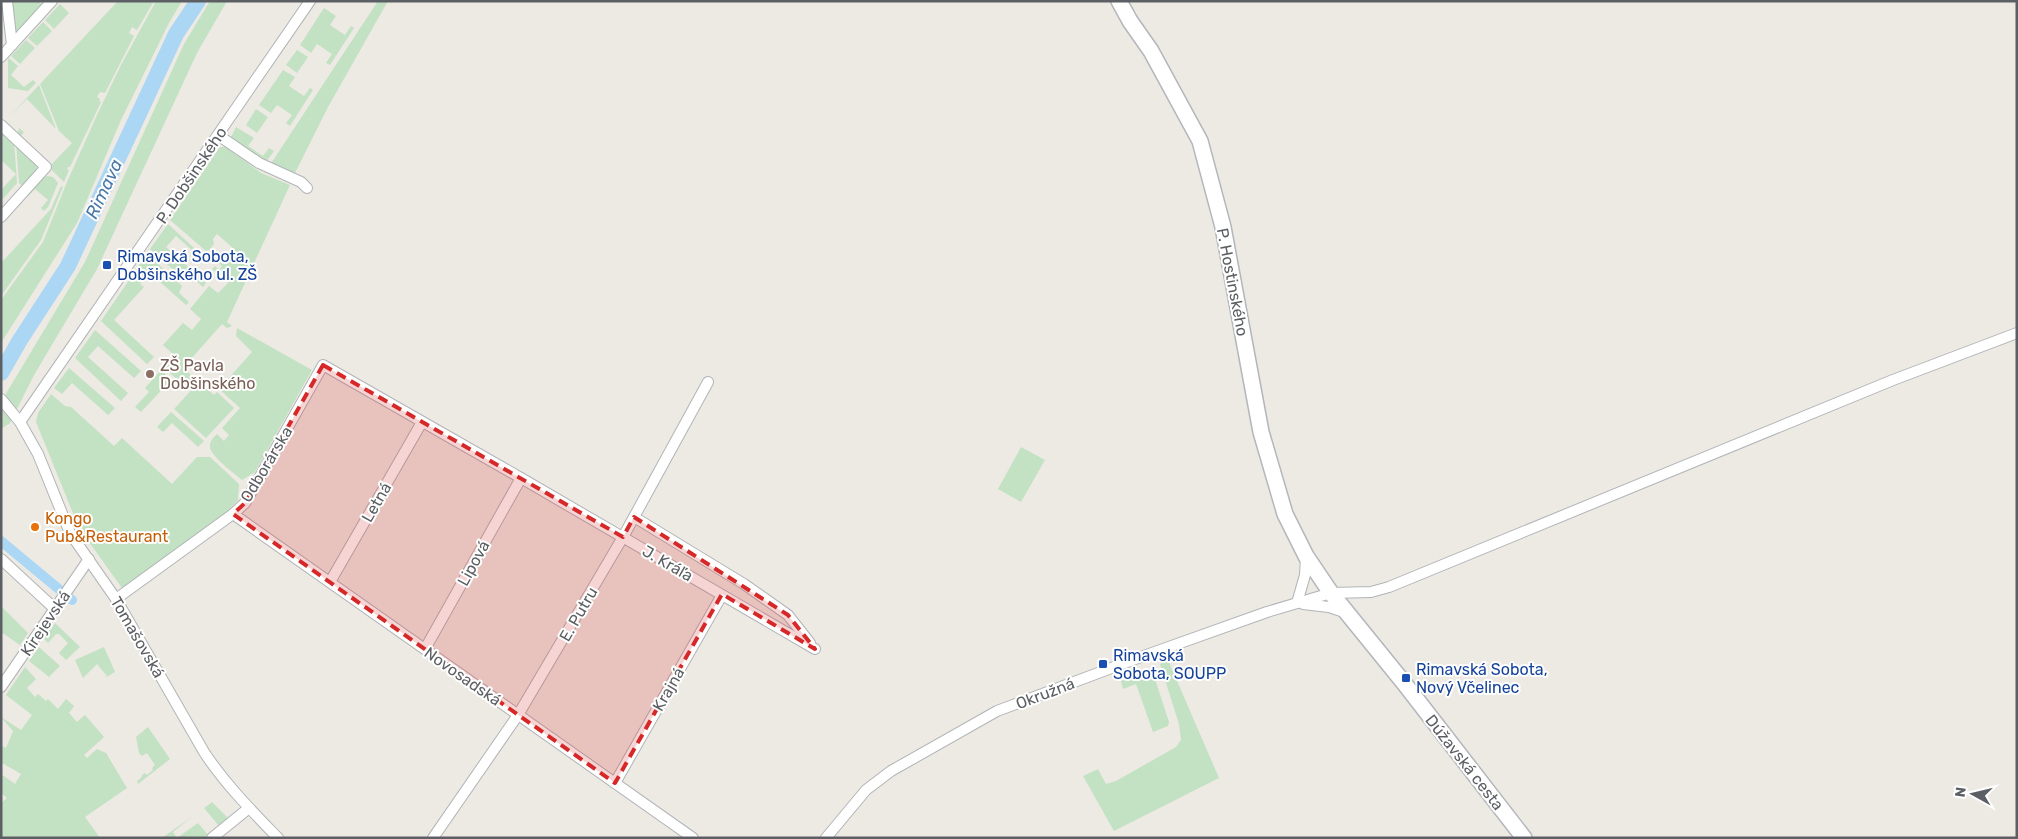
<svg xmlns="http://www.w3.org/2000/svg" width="2018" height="839" font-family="Rubik,sans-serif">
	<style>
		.green { fill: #c3e1c3 }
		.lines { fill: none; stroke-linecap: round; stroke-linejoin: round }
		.canal { stroke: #abd7f5; stroke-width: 10 }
		.river { stroke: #abd7f5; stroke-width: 16 }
		.street-casing { stroke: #b1b4b7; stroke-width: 12 }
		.secondary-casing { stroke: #b3b6ba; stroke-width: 18 }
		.street { stroke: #fff; stroke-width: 10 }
		.secondary { stroke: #fff; stroke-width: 15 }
		.marked { fill: #d62828; fill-opacity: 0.2; stroke: #d62828; stroke-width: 4; stroke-dasharray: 10 6; stroke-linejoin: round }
		.transit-dot { fill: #1a4fb4; stroke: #fff; stroke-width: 2 }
		.education-dot { fill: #8d6e63; stroke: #fff; stroke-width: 2 }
		.food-dot { fill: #e8710a; stroke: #fff; stroke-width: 2 }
		.labels { text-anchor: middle; stroke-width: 4; stroke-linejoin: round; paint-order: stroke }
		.street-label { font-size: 16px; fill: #5c5f63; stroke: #fff }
		.transit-label { font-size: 16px; fill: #164399; stroke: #fff; text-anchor: start }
		.education-label { font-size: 16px; fill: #785e54; stroke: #fff; text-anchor: start }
		.food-label { font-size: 16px; fill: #c56008; stroke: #fff; text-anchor: start }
		.water-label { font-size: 18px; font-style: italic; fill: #4b78a6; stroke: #fff }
	</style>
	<rect width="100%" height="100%" fill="#edeae4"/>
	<!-- green -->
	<g class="green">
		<polygon points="11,1 38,1 44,6 16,35"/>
		<polygon points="118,1 154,1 137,30 132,27 129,33 134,36 105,93 100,92 97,97 100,99 99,101 101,102 70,167 68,167 67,169 69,170 64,182 17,136 19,128 24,132 20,137 50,166 72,143 59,131 40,84"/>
		<polygon points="156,1 182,1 169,23 121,120 77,223 1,343 1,300 43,242 67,182 97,115 121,65"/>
		<polygon points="210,1 227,1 197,53 97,269 34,375 10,423 1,429 1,402 85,262 184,44"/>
		<polygon points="378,1 388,1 328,107 294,175 270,165"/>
		<polygon points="60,4 69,13 54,29 45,20"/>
		<polygon points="324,8 336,16 330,25 345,35 351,26 354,28 330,65 326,63 332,54 317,44 311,53 300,45"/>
		<polygon points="43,22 52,31 37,46 28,38"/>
		<polygon points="26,40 35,48 20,64 11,56"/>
		<polygon points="297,50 308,57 297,73 286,65"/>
		<polygon points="9,58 18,66 11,75 24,87 33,80 36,83 28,91 8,88 8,59"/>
		<polygon points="283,70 295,77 289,86 304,96 310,88 313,90 290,126 286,123 292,115 277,105 271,113 259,105"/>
		<polygon points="39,85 56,129 27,99 9,117"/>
		<polygon points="256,109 268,117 257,133 246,125"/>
		<polygon points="236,127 254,138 248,146 263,156 269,148 274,151 266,162 231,137"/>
		<polygon points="4,130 14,140 17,183 1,201 1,190 16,174 1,160 1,133"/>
		<polygon points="16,142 36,163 37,170 24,187 19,183"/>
		<polygon points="220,147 226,147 261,173 290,185 227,322 232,326 227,328 222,324 183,368 195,378 186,388 164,367 175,356 163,345 183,323 192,330 201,319 190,309 209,286 218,293 228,283 212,269 215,266 219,270 222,266 214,259 214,255 217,251 225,258 233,248 217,234 213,239 214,244 209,250 206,251 170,220"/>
		<polygon points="47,176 53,177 58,183 48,207 44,211 41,208 48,200 35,189 27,197 26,195 39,180"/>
		<polygon points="61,186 63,187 41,240 1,296 1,263 51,209"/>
		<polygon points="168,224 195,249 193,251 176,236 166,247 206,283 203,287 193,278 186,281 150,249"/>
		<polygon points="147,254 182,286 179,293 189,302 186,305 150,273 140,284 144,287 114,320 154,357 147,364 101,321"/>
		<path d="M 237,328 L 312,370 L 255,472 L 242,480 C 235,474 212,457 210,448 C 209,442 213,438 217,434 L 224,441 L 229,435 L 222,428 L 240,408 L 219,389 L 252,352 L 236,336 Z"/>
		<polygon points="95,330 141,371 134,378 98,346 88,357 128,393 121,401 75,358"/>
		<polygon points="69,368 115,408 108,415 72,383 62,394 54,388"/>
		<polygon points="161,370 171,380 141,412 135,407 149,392 145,388"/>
		<polygon points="199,382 214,395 217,392 234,408 206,438 174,409"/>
		<polygon points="51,394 65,406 71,407 114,446 122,438 172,484 197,457 210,457 239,484 238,500 229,509 231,512 122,588 79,528 36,422 38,413"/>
		<polygon points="171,412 204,441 198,447 172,423 163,432 157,427"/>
		<polygon points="1021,447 1045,460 1021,502 998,489"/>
		<polygon points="1,606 28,633 20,645 1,632"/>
		<polygon points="55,623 80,647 66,660 59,653 68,643 59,634 56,634 48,643 44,639"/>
		<polygon points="39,647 60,666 49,677 29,661"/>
		<polygon points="104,647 115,672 105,678 107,676 97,664 83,678 75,660"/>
		<polygon points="1168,660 1219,778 1114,831 1083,776 1098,769 1106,784 1116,781 1176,747 1181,740 1179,724 1160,664"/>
		<polygon points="25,667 36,679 27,688 35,697 38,694 46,701 48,699 58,709 66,699 74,706 69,713 77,722 85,715 104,737 84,755 87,758 97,749 106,753 127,788 85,817 100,838 1,838 1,803 7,798 1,793 1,774 15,784 21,774 2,763 1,745 6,748 13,731 1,717 21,730 32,715 6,695"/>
		<polygon points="1149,669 1153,673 1169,722 1168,726 1153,732 1136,684 1123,689 1121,681"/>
		<polygon points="148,727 170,759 138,784 137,781 142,777 141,776 145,773 147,775 153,770 152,768 155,765 147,753 142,756 139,753 136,737"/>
		<polygon points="212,802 228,818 219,826 204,808"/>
		<polygon points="193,816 173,832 177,838 198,823 208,835 204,838 162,838"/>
	</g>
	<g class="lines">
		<!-- canal -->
		<polyline class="canal" points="1,541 72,600"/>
		<!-- river -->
		<polyline class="river" points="1,373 20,340 68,266 176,34 198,1"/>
		<!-- street casing -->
		<g class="street-casing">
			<g id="street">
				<polyline points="7,1 12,45"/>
				<polyline points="1,57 52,1"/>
				<polyline points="1,125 46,167 1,217"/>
				<polyline points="218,135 259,163 301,182 307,188"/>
				<path d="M 1,399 L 20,422 L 38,454 L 70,533 L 116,599 L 204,752 C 225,784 251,810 278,838"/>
				<polyline points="20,422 310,1"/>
				<polyline points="233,514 693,838"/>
				<polyline points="634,517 744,584 788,615 810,643"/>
				<polyline points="1,559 55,609"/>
				<polyline points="330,582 422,422"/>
				<polyline points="116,599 233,514 245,503 323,365 521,478 815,649"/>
				<polyline points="1297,603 1305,575 1306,557"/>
				<polyline points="1303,604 1329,607 1347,613"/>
				<polyline points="425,649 521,478"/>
				<polyline points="1,687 89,559"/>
				<polyline points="615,783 722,595"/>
				<polyline points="212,838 249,808"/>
				<polyline points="433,838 518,715 623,537 708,382"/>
				<polyline points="826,838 866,790 891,771 997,711 1138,658 1267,612 1331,593 1371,592 1389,587 1893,380 2017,333"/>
			</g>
		</g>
		<!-- secondary casing -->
		<g class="secondary-casing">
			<polyline id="secondary" points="1119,1 1130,21 1151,51 1200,141 1223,227 1261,432 1285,514 1306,556 1331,593 1404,683 1524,838"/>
		</g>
		<!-- street -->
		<use href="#street" class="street"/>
		<!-- secondary -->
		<use href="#secondary" class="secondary"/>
	</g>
	<!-- marked area -->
	<path class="marked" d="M 323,365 L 623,537 L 634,517 L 788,615 L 815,649 L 722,594 L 615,783 L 233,514 L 245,503 Z"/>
	<!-- markers -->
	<g class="transit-dot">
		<rect x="102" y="260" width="10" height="10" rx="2.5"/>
		<rect x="1098" y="659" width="10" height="10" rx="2.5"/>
		<rect x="1401" y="673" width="10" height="10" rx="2.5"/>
	</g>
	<circle class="education-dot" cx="150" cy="374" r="5"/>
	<circle class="food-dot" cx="35" cy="527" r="5"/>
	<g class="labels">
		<!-- street labels -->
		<g class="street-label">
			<text transform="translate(191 175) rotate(-56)" y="6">P. Dobšinského</text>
			<text transform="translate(1233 282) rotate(79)" y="6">P. Hostinského</text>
			<text transform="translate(266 464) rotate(-59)" y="6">Odborárska</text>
			<text transform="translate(376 502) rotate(-60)" y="6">Letná</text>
			<text transform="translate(473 563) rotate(-61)" y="6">Lipová</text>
			<text transform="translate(668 563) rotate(30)" y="6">J. Kráľa</text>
			<text transform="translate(578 614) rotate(-60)" y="6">E. Putru</text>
			<text transform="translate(45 623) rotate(-56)" y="6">Kirejevská</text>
			<text transform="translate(138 637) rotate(60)" y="6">Tomašovská</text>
			<text transform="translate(463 676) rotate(35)" y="6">Novosadská</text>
			<text transform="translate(668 689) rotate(-60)" y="6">Krajná</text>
			<text transform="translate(1045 693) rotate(-21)" y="6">Okružná</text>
			<text transform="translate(1465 762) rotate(52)" y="6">Dúžavská cesta</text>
		</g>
		<!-- transit labels -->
		<g class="transit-label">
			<text x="117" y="262">Rimavská Sobota,<tspan x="117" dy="18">Dobšinského ul. ZŠ</tspan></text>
			<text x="1113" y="661">Rimavská<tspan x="1113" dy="18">Sobota, SOUPP</tspan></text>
			<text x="1416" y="675">Rimavská Sobota,<tspan x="1416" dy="18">Nový Včelinec</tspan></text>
		</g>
		<!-- education labels -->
		<g class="education-label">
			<text x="160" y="371">ZŠ Pavla<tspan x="160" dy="18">Dobšinského</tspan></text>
		</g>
		<!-- food labels -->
		<g class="food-label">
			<text x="45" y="524">Kongo<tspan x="45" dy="18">Pub&amp;Restaurant</tspan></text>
		</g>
		<!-- water labels -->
		<g class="water-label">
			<text transform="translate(104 189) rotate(-65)" y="6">Rimava</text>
		</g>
	</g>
	<!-- border -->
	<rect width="2018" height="839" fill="none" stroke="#5c5f63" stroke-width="5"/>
	<!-- north arrow -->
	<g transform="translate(1973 794) rotate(278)" stroke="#ffffff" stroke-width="4" paint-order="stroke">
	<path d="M0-4L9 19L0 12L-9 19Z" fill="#5c5f63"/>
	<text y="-8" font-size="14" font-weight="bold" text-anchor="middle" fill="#5c5f63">N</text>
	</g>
</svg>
